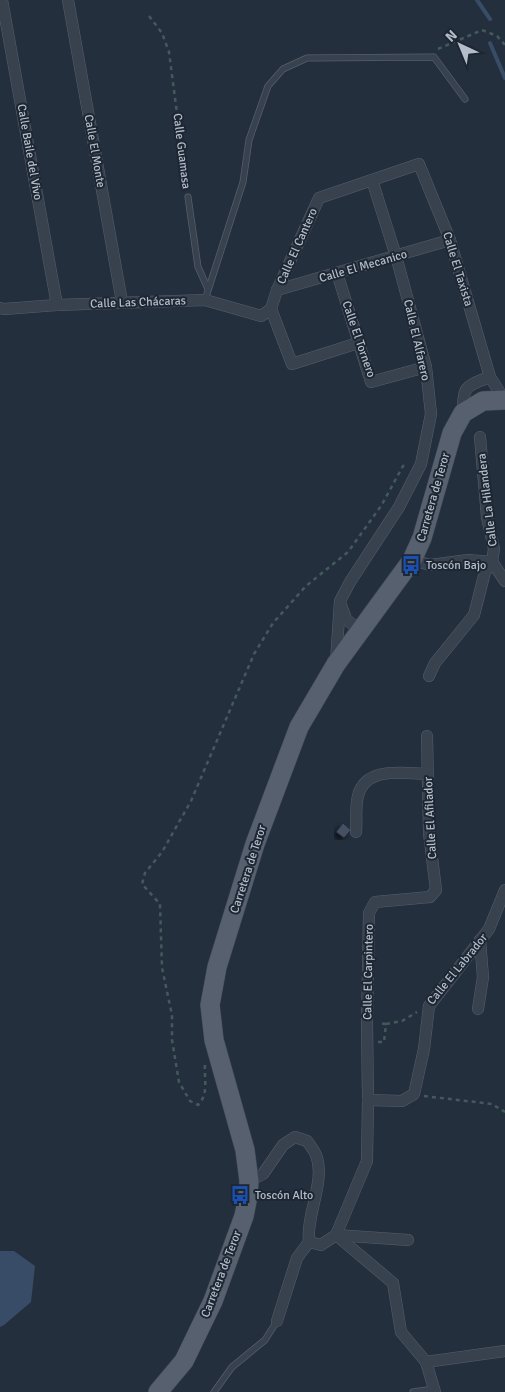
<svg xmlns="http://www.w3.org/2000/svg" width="505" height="1392" font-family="Signika,sans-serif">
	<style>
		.water { fill: #394c67 }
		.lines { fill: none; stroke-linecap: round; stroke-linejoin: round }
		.stream { stroke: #394c67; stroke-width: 4 }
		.building { fill: #455162; stroke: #1f2835; filter: url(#shadow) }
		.service-casing { stroke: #565f6c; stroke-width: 7 }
		.minor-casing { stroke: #565f6c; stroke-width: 12 }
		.primary-casing { stroke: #414a57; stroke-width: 20 }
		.path { stroke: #44595c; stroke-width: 2.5; stroke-dasharray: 4 4; stroke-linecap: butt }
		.service { stroke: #38414e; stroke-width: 5.5 }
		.minor { stroke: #38414e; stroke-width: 11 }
		.primary { stroke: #56606e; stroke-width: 19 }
		.labels { text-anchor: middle; stroke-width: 4; stroke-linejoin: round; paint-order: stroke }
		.street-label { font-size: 12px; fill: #b4bcc9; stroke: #1d2633 }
		.poi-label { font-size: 12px; fill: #b4bcc9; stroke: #1d2633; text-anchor: start }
	</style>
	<defs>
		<filter id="shadow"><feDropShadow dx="-3.5" dy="3.5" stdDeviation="2.5" flood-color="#0009"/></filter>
	</defs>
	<rect width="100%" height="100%" fill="#242f3e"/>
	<!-- water -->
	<polygon class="water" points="0,1251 14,1251 35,1266 31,1302 4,1325 0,1327"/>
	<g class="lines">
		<!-- stream -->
		<g class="stream">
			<polyline points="477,0 490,19"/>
			<polyline points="490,43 505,78"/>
		</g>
	</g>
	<!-- building -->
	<polygon class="building" points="343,823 351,830 344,838 336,832"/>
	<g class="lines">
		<!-- service casing -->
		<g class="service-casing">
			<g id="service">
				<polyline points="188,197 198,267 208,289"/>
				<polyline points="205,300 243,182 249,140 268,86 283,69 307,58 434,57 465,99"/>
				<polyline points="214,1392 232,1367 265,1340 277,1321"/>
				<polyline points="413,1392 434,1389"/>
			</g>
		</g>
		<!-- minor casing -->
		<g class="minor-casing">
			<g id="minor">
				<polyline points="2,0 57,305"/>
				<polyline points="68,0 122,302"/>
				<polyline points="337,273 371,382 426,367"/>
				<polyline points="277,290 450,240"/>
				<polyline points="0,308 4,309 57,305 205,300 261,316 271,309"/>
				<polyline points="271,309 277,290 319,198 419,164 450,240 490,377 504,399"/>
				<polyline points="271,309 292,364 358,343"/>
				<path d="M 463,413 C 463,385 466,386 490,377"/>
				<polyline points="412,560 430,565 468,560 492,562"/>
				<polyline points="492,562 505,581"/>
				<polyline points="341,605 346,619 360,631"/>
				<polyline points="336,662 340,601 350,582 399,507 421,464 431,414 426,367 396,256 372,180"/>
				<polyline points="429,676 435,663 474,615 485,572 492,562 494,549 487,517 480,437"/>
				<path d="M 356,832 C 357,821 355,807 358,796 C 365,766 404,773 427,774"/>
				<polyline points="478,1009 483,977 480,940"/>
				<polyline points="368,1100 402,1101 414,1094 424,1049 429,1006 489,929 505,890"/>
				<path d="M 249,1181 L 263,1174 L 283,1145 L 295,1137 L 307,1141 C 310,1145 314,1150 316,1155 C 326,1181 306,1214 309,1242 L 321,1245 L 336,1235 L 367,1161 L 368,1100 L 367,1023 L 369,913 L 375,902 L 430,897 L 436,890 L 429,833 L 427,736"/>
				<polyline points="336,1235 393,1283 401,1332 426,1362 435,1392"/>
				<polyline points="336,1235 408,1240"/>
				<polyline points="277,1321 297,1258 309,1242"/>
				<polyline points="426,1362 505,1351"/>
			</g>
		</g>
		<!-- primary casing -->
		<g class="primary-casing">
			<polyline id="primary" points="158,1392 184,1361 213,1301 244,1216 248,1196 249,1181 245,1150 214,1040 210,1005 217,967 255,844 299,727 336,664 412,560 422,538 452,433 463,413 483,401 505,400"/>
		</g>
		<!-- path -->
		<g class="path">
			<polyline points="149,16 162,33 169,52 187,190"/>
			<polyline points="438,49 482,30 497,36 505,45"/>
			<polyline points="386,1024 402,1021 417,1012"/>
			<polyline points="378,1042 384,1042 386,1024 379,1023"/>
			<path d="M 205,1065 C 204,1079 209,1094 198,1105 L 190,1101 L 179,1082 L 172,1040 L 172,1015 L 162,968 L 160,904 L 142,884 L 145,873 L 162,852 L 191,801 L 254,654 L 273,623 L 306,586 L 348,552 L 381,506 L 403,466 L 407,465"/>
			<polyline points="424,1096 492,1104 505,1112"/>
		</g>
		<!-- service -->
		<use href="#service" class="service"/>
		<!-- minor -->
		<use href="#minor" class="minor"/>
		<!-- primary -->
		<use href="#primary" class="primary"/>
	</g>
	<!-- icons -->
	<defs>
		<g id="bus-bare" transform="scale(1.5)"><path d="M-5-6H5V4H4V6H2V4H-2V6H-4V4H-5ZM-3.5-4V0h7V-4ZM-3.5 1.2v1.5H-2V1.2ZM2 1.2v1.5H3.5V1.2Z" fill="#1a4fb4" stroke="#1d2633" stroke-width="2.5" paint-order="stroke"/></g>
	</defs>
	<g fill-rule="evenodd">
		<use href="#bus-bare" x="411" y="565"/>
		<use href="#bus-bare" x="240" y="1195"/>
	</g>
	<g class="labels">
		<!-- street labels -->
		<g class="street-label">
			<text transform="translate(95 151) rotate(80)" y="4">Calle El Monte</text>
			<text transform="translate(182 151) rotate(83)" y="4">Calle Guamasa</text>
			<text transform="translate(30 152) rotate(80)" y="4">Calle Baile del Vivo</text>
			<text transform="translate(297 246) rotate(-66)" y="4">Calle El Cantero</text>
			<text transform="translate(363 266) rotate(-16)" y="4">Calle El Mecanico</text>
			<text transform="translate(458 269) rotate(73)" y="4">Calle El Taxista</text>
			<text transform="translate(138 302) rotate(-2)" y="4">Calle Las Chácaras</text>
			<text transform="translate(359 339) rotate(71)" y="4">Calle El Tornero</text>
			<text transform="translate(417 340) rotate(77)" y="4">Calle El Alfarero</text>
			<text transform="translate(433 497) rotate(-74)" y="4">Carretera de Teror</text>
			<text transform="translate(487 500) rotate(-97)" y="4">Calle La Hilandera</text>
			<text transform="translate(430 818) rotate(-93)" y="4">Calle El Afilador</text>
			<text transform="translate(248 869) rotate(-72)" y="4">Carretera de Teror</text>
			<text transform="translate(457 969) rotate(-51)" y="4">Calle El Labrador</text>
			<text transform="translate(368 972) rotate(-89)" y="4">Calle El Carpintero</text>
			<text transform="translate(221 1274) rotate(-69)" y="4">Carretera de Teror</text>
		</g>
		<!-- poi labels -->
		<g class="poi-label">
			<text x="426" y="569">Toscón Bajo</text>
			<text x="255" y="1199">Toscón Alto</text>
		</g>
	</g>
	<!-- north arrow -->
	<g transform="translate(460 45) rotate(316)" stroke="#1d2633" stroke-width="4" paint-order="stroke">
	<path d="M0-4L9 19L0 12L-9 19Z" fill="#b4bcc9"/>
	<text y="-8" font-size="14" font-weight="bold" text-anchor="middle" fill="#b4bcc9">N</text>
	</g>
</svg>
